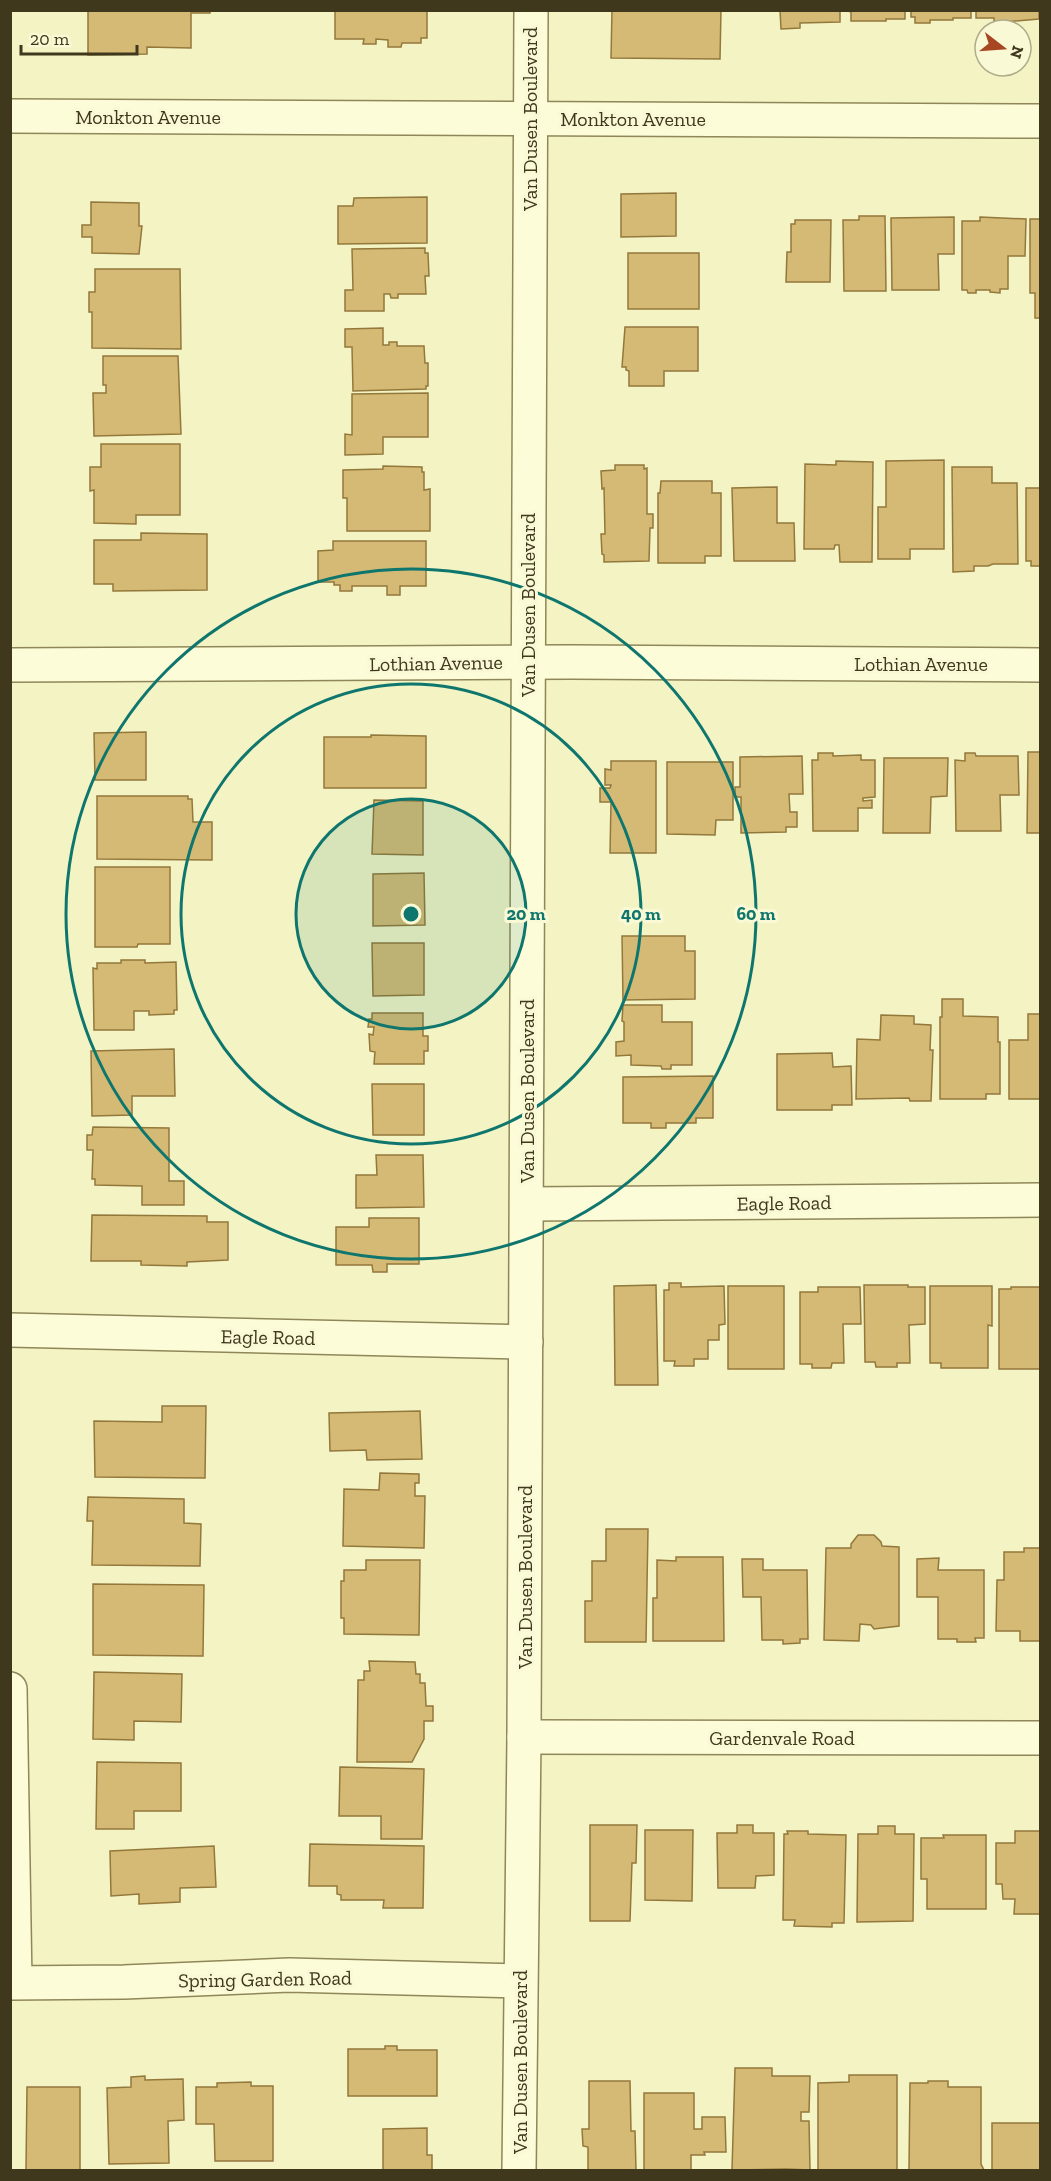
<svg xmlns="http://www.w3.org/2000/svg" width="1051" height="2181" font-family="'Zilla Slab',serif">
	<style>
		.building { fill: #d5ba76; stroke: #93783b; stroke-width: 1.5 }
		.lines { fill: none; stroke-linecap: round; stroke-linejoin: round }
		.minor-casing { stroke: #908758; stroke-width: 36 }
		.minor { stroke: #fcfcd9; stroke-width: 33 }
		.ring { fill: none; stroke: #0f766e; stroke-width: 3 }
		.labels { text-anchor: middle; stroke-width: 6; stroke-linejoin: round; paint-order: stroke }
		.street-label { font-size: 20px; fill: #3f381d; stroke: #f9f9d5 }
		.centre { fill: #0f766e; stroke: #f9f9d5; stroke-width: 3 }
		.ring-label { font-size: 18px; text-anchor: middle; font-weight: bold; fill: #0f766e; stroke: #f9f9d5; stroke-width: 6; stroke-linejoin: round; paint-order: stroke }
	</style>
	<rect width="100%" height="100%" fill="#f3f3c4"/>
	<!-- building -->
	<g class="building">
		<polygon points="88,10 210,10 210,13 191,13 191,48 147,47 147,54 88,55"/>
		<polygon points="335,10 427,10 427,38 421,38 421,43 402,43 401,47 388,47 388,40 376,39 376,44 363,44 364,39 335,39"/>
		<polygon points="612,10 721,10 720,59 611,58"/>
		<polygon points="780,10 840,10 840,22 800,23 800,28 781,29"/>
		<polygon points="845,10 905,10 905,19 886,19 886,21 851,21 851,12"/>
		<polygon points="911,10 971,10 971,18 953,18 953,20 930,20 930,23 915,23 915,17 911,17"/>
		<polygon points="976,10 1039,10 1039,19 994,23 994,18 976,18"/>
		<polygon points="676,193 676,236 621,237 621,194"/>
		<polygon points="427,197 427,243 338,244 338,206 353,206 354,198"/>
		<polygon points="91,202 139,203 139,226 142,226 139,254 92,253 92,237 82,237 82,225 91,225"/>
		<polygon points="859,216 885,216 886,291 844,291 843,220 859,220"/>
		<polygon points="954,217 954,254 938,254 939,290 892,290 891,218"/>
		<polygon points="980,217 1026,219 1025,256 1008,256 1008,289 1000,289 1000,293 990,292 990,290 976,290 976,293 968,293 967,290 962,290 962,221 980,221"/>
		<polygon points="1030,219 1040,219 1040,318 1035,318 1035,293 1030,293"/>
		<polygon points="795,220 831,220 830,282 786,282 787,252 791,252 791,224 795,224"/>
		<polygon points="425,248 425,253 428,253 429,276 425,276 426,294 398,294 398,298 391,298 390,294 384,294 384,311 345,311 345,290 353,290 352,249"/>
		<rect x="628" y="253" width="71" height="56"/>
		<polygon points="95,269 180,269 181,349 92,348 92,312 89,312 89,292 95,292"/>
		<polygon points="625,327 698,327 698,371 664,371 664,386 629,386 629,371 626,370 626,367 622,367"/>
		<polygon points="383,328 383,345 389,345 389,342 397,342 397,346 424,346 425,363 428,363 428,386 426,386 426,389 353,391 352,347 345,347 345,329"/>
		<polygon points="103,356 178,356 181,434 94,436 93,393 106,393 106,385 103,385"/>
		<polygon points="428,393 428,437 383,437 383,454 345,455 345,434 352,435 352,394"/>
		<polygon points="101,444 180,444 180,515 136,515 136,524 94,523 94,490 90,491 90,467 101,467"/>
		<polygon points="944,460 944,549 910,549 910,559 878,559 878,507 886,507 886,461"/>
		<polygon points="836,461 873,462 872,562 840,562 839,545 835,545 834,549 804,549 805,464 836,465"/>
		<polygon points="615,465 644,465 644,469 647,468 647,514 653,514 653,528 650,528 649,561 604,562 604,555 602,554 601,534 605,534 604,488 602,489 601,471 615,470"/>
		<polygon points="383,466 422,467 422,472 424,472 424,490 430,489 430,531 347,531 347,498 343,498 343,470 383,469"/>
		<polygon points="952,467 992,467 992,483 1017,483 1018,564 993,564 988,566 974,566 974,571 953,572"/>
		<polygon points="661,481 712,481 712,493 721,493 721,556 705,556 705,563 658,563 658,493 660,493"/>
		<polygon points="777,487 777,523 794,523 795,561 734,561 732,488"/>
		<polygon points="1026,488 1040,488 1040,566 1031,566 1031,561 1026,561"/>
		<polygon points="141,533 207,534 207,590 113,591 113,584 94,584 94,540 141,540"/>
		<polygon points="333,541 426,541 426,586 400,586 400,595 387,595 387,586 352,586 352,591 340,591 340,585 334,585 334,582 318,582 318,551 333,550"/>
		<polygon points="146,732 146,780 95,780 94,733"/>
		<polygon points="371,735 426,736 426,788 324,788 324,737 371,737"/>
		<polygon points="1028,752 1040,752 1040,841 1040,833 1027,833"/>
		<polygon points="818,753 833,753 833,756 861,755 861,760 875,760 875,797 863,798 863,801 872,800 872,808 858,808 858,831 813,831 812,760 818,760"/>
		<polygon points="965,753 975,753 976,756 1018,756 1019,795 1000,795 1001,831 956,831 955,760 965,761"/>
		<polygon points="802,756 803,794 789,794 790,812 797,812 797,827 786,827 786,832 741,833 741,797 735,797 735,787 740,787 740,757"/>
		<polygon points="884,758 948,758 947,796 931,797 930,833 883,833"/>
		<polygon points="611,761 656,761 656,853 610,853 611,802 600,802 600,788 610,788 611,785 605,785 605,769 611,770"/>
		<polygon points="667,762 733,762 733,820 716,820 715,835 667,834"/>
		<polygon points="97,796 188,796 188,799 192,799 193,822 212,822 212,860 97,859"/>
		<polygon points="374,800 423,801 423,855 372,854"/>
		<polygon points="95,867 170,867 170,944 138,944 137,947 95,947"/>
		<polygon points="424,873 425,925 373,926 373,874"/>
		<polygon points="622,936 685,936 685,951 695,951 695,999 623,1000"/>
		<polygon points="372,943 424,943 424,995 373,996"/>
		<polygon points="121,960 145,960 145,963 176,962 177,1010 174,1010 174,1014 149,1015 149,1011 134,1011 134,1030 94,1030 93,968 97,969 97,963 121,963"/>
		<polygon points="942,999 963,999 963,1016 998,1017 998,1042 1000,1042 1000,1094 986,1094 986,1099 940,1099 940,1017 942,1017"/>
		<polygon points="623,1005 662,1005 662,1022 692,1022 692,1065 671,1065 671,1069 662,1069 661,1066 631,1065 631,1055 616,1056 616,1042 624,1041 624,1022 622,1021"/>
		<polygon points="372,1013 423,1013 423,1036 428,1036 428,1051 424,1051 424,1064 374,1064 375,1052 370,1051 369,1034 373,1035 374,1027 368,1027 369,1019 372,1019"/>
		<polygon points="1028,1014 1040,1014 1040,1099 1009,1099 1009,1040 1028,1040"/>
		<polygon points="881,1015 914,1016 914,1024 931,1025 930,1050 933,1050 931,1101 910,1101 909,1098 856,1099 857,1039 880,1040"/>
		<polygon points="174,1049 175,1096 132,1096 132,1115 92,1116 91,1051"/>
		<polygon points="832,1053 833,1067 851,1066 852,1105 832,1105 832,1110 777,1110 777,1054"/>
		<polygon points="713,1076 713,1118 696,1118 696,1123 666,1123 666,1128 651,1128 651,1123 623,1123 623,1077"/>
		<polygon points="372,1084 424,1084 424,1135 373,1135"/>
		<polygon points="93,1127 169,1128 169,1181 184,1181 184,1205 142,1205 142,1186 95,1185 95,1179 92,1179 93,1150 87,1150 87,1135 92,1135"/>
		<polygon points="376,1155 423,1155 424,1207 356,1208 356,1175 377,1175"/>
		<polygon points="92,1215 207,1216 207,1222 228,1222 228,1260 187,1262 187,1266 141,1265 141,1261 91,1261"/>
		<polygon points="369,1218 419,1218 419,1264 387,1264 387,1272 373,1272 372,1265 336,1265 336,1227 369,1227"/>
		<polygon points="669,1283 681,1283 681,1287 724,1286 725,1324 719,1325 719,1340 708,1340 708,1359 694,1359 694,1366 674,1366 675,1361 664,1361 664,1290 669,1290"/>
		<polygon points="656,1285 658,1385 615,1385 614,1286"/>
		<polygon points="864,1285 908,1285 908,1287 925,1287 925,1324 909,1325 910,1363 897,1363 897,1367 876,1367 875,1362 865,1362"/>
		<rect x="728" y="1286" width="56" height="83"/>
		<polygon points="930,1286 992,1286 992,1326 988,1325 988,1368 941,1368 941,1363 930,1363"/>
		<polygon points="818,1287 860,1287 861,1324 843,1324 844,1363 832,1363 831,1368 812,1368 812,1364 800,1364 800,1292 818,1292"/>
		<polygon points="1011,1287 1040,1287 1040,1369 999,1369 999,1289 1011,1289"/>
		<polygon points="162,1406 206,1406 205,1478 95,1477 94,1421 162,1422"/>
		<polygon points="420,1411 422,1459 367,1460 366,1450 330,1451 329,1413"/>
		<polygon points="380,1473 419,1474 419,1483 415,1483 415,1496 425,1496 424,1548 343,1546 344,1489 379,1490"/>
		<polygon points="88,1497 184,1499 184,1523 201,1524 200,1566 92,1565 93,1521 87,1521"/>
		<polygon points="606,1529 648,1529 646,1642 585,1642 585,1601 592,1601 592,1561 606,1561"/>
		<polygon points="858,1535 874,1535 881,1542 882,1546 899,1547 899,1626 874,1629 871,1625 860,1624 859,1641 824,1640 826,1548 851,1548 851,1544"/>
		<polygon points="1024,1548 1040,1548 1040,1641 1020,1641 1020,1631 996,1631 997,1580 1004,1580 1004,1552 1024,1552"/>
		<polygon points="676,1557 723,1557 724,1641 653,1641 653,1598 657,1598 657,1560 676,1561"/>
		<polygon points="939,1558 938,1570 984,1570 984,1638 975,1638 976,1642 957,1642 957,1639 938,1639 938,1597 917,1597 917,1559"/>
		<polygon points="742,1559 763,1559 763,1570 807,1570 808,1639 800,1639 800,1643 783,1644 783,1640 762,1640 761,1597 743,1597"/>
		<polygon points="366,1560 420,1560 419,1635 344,1634 344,1618 341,1618 341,1581 344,1581 344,1570 366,1570"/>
		<polygon points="93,1584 204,1585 203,1656 93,1655"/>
		<polygon points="369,1661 415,1662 416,1674 420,1674 420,1683 425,1683 426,1706 433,1706 433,1721 424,1721 424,1739 412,1762 357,1762 358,1680 364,1680 364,1671 370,1671"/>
		<polygon points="94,1672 182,1674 181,1722 134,1721 134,1740 93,1739"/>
		<polygon points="97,1762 181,1763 181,1811 134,1811 134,1829 96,1829"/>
		<polygon points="340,1767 424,1769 422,1839 381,1839 381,1816 339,1816"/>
		<polygon points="590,1825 637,1825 636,1863 632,1863 630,1921 590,1921"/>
		<polygon points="737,1825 753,1825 753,1833 774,1833 774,1875 756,1876 755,1888 718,1888 717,1833 737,1833"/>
		<polygon points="878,1826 895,1826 895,1834 914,1834 913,1921 857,1922 858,1834 878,1834"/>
		<polygon points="645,1830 693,1830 692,1901 645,1900"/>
		<polygon points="787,1831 808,1831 808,1834 846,1835 844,1923 832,1923 832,1927 794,1926 795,1920 783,1920 784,1834 788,1834"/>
		<polygon points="1015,1831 1040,1831 1040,1914 1014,1914 1015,1899 1003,1899 1002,1884 996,1884 996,1843 1015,1843"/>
		<polygon points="943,1835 986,1835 986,1909 927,1909 927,1879 921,1879 921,1838 944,1838"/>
		<polygon points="310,1844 424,1846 423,1908 383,1908 384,1900 341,1900 341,1895 337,1894 337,1886 309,1886"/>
		<polygon points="214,1846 216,1887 180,1888 180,1902 139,1904 139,1894 111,1896 110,1851"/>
		<polygon points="385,2046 397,2046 397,2050 437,2050 437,2096 348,2096 348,2049 385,2049"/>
		<polygon points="735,2068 772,2068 772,2076 810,2076 809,2112 801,2112 801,2121 809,2121 810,2170 786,2169 732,2170"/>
		<polygon points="849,2075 897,2075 897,2170 818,2170 818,2083 849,2082"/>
		<polygon points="145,2076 145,2080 183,2079 184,2120 168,2121 169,2163 109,2164 107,2088 131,2087 131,2077"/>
		<polygon points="589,2081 630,2081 631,2131 635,2131 636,2170 588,2170 588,2147 583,2146 582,2129 589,2129"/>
		<polygon points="928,2081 948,2081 948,2087 981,2087 981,2164 984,2170 909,2170 910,2083 928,2083"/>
		<polygon points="251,2082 251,2086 273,2086 273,2161 215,2161 214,2124 196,2124 196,2087 217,2087 217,2083"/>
		<polygon points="27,2087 80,2087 80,2170 26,2170"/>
		<polygon points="644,2093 694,2093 694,2129 702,2129 702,2117 725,2117 726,2152 704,2152 705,2155 691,2155 691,2170 644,2170"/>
		<rect x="992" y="2123" width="48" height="47"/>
		<polygon points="427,2128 427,2155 432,2155 432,2170 383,2170 383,2129"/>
	</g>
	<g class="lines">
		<!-- minor casing -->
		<g class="minor-casing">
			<g id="minor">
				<polyline points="10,116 1040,121"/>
				<polyline points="10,665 572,662 1040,665"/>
				<polyline points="527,1204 1040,1200"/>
				<polyline points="10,1330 526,1342"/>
				<polyline points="10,1689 15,1982"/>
				<polyline points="524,1737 1040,1738"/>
				<polyline points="10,1983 124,1982 289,1975 520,1981"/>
				<polyline points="519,2170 524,1737 531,10"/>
			</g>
		</g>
		<!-- minor -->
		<use href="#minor" class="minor"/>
	</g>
	<!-- distance rings -->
	<circle cx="411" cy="914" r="115" fill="#0f766e" fill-opacity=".12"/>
	<g class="ring">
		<circle cx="411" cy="914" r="115"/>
		<circle cx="411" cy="914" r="230"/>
		<circle cx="411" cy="914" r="345"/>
	</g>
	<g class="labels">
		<!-- street labels -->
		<g class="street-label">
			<text x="148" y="124">Monkton Avenue</text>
			<text transform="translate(530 119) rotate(-90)" y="7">Van Dusen Boulevard</text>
			<text x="633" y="126">Monkton Avenue</text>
			<text transform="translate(528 605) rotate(-90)" y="7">Van Dusen Boulevard</text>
			<text transform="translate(436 663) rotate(-1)" y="7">Lothian Avenue</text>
			<text x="921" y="671">Lothian Avenue</text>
			<text transform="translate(527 1091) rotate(-90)" y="7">Van Dusen Boulevard</text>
			<text transform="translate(784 1203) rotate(-1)" y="7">Eagle Road</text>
			<text transform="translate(268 1337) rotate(1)" y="7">Eagle Road</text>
			<text transform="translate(525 1577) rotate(-90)" y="7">Van Dusen Boulevard</text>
			<text x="782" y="1745">Gardenvale Road</text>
			<text transform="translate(265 1979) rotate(-1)" y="7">Spring Garden Road</text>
			<text transform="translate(520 2062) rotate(-90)" y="7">Van Dusen Boulevard</text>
		</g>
	</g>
	<circle cx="411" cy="914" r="9" class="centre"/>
	<g class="ring-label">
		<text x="526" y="920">20 m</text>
		<text x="641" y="920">40 m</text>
		<text x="756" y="920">60 m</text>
	</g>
	<!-- border -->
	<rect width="1051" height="2181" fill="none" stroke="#3f381d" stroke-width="24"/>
	<!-- north arrow -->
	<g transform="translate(1003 48) rotate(107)"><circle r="28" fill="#f9f9d5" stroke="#afac8b" stroke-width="1.5"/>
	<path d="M0-4.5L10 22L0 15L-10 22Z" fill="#a74721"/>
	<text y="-9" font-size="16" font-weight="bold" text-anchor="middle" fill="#3f381d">N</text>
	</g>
	<!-- scale -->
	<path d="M21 45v9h116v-9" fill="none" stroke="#3f381d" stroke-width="3"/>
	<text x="30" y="45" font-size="18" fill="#3f381d" stroke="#f9f9d5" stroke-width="4.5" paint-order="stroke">20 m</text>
</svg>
